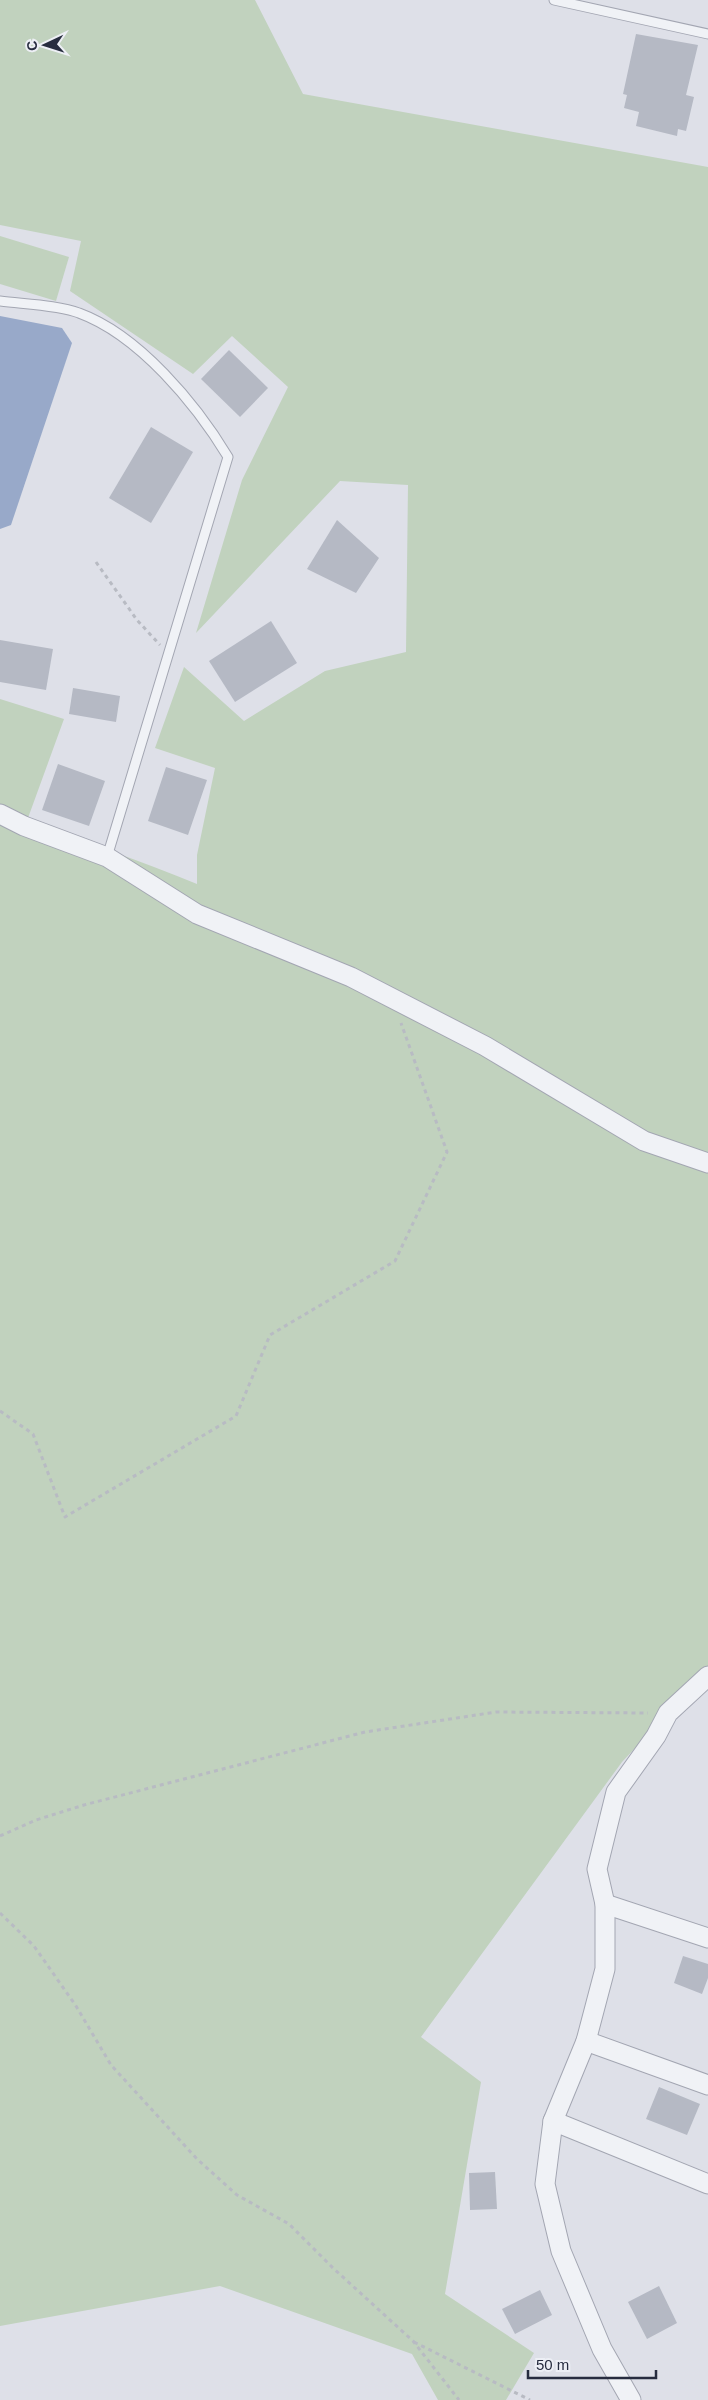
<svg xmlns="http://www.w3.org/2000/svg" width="708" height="2400" font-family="Arial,sans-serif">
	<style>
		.green { fill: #c1d2be }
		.water { fill: #98a9c9 }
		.building { fill: #b5b9c4 }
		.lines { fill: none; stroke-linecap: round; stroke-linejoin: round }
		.service-casing { stroke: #a3a6b2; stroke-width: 11 }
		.minor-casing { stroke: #a3a6b2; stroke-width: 21 }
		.path { stroke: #b8bbc3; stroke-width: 3; stroke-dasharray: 4 4; stroke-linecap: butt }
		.service { stroke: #f0f2f6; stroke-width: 9 }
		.minor { stroke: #f0f2f6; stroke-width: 19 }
	</style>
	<rect width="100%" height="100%" fill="#dee0e8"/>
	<!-- green -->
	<g class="green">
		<path d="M 0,0 L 255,0 L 303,94 L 708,167 L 708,1670 L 622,1762 L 421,2037 L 481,2082 L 445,2294 L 534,2353 L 506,2400 L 438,2400 L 412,2354 L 220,2286 L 0,2326 L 0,699 L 64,719 L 28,818 C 83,842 141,861 197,884 L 197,855 L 215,768 L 155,748 L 184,667 L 244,721 L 325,671 L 406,652 L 408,485 L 340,481 L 196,633 L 242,480 L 288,387 L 232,336 L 193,374 L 70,291 L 81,241 L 0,225 Z"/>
		<polygon points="0,236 69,257 56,301 0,284"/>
	</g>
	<!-- water -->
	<polygon class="water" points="0,316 62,328 72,343 11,525 0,529"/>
	<!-- building -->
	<g class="building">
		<polygon points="636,34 698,45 686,95 694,97 686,131 678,129 677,136 636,126 639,112 624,108 627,95 623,94"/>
		<polygon points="229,350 268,388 240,417 201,379"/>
		<polygon points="151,427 193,452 151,523 109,498"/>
		<polygon points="337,520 379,558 356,593 307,569"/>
		<polygon points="271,621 297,663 235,702 209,661"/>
		<polygon points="0,640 53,649 46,690 0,682"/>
		<polygon points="73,688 120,696 116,722 69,714"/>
		<polygon points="58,764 105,781 89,826 42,810"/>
		<polygon points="166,767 207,780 188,835 148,821"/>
		<polygon points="683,1956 708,1964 708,1978 702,1994 674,1983"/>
		<polygon points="659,2087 700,2104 687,2135 646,2119"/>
		<polygon points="495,2172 497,2209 470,2210 469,2173"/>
		<polygon points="659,2286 677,2323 647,2339 628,2302"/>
		<polygon points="540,2290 552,2315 515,2334 502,2309"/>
	</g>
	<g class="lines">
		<!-- service casing -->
		<g class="service-casing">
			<g id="service">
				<polyline points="554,0 708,34"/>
				<path d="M 0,301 C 23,304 59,305 79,313 C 139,335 196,404 228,457 L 107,857"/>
			</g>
		</g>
		<!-- minor casing -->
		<g class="minor-casing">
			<g id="minor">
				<polyline points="0,814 24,826 107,857 197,914 351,977 485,1046 644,1141 708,1163"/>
				<polyline points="605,1904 708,1938"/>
				<polyline points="586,2041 708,2085"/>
				<polyline points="553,2121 708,2184"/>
				<polyline points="631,2400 602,2349 561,2251 545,2184 553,2121 586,2041 605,1969 605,1904 597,1869 616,1792 656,1736 668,1713 708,1676"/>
			</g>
		</g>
		<!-- path -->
		<g class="path">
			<polyline points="96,562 137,620 160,645"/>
			<polyline points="0,1411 33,1434 65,1517 236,1416 270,1335 395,1261 447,1152 401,1023"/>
			<polyline points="0,1836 36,1820 84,1805 365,1732 496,1712 648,1713"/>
			<polyline points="0,1913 34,1946 76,2006 111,2065 197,2159 237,2195 289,2224 333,2268 413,2341 459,2400"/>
			<polyline points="414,2342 530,2400"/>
		</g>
		<!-- service -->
		<use href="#service" class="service"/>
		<!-- minor -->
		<use href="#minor" class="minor"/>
	</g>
	<!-- north arrow -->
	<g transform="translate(45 45) rotate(266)" stroke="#edeff5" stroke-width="4" paint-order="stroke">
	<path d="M0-4L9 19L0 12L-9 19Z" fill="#272c3f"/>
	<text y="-8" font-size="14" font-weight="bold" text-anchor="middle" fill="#272c3f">С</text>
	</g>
	<!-- scale -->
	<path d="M528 2370v8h128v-8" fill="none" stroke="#272c3f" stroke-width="2.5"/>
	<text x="536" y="2370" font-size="15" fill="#272c3f" stroke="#edeff5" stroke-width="4" paint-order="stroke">50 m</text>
</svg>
